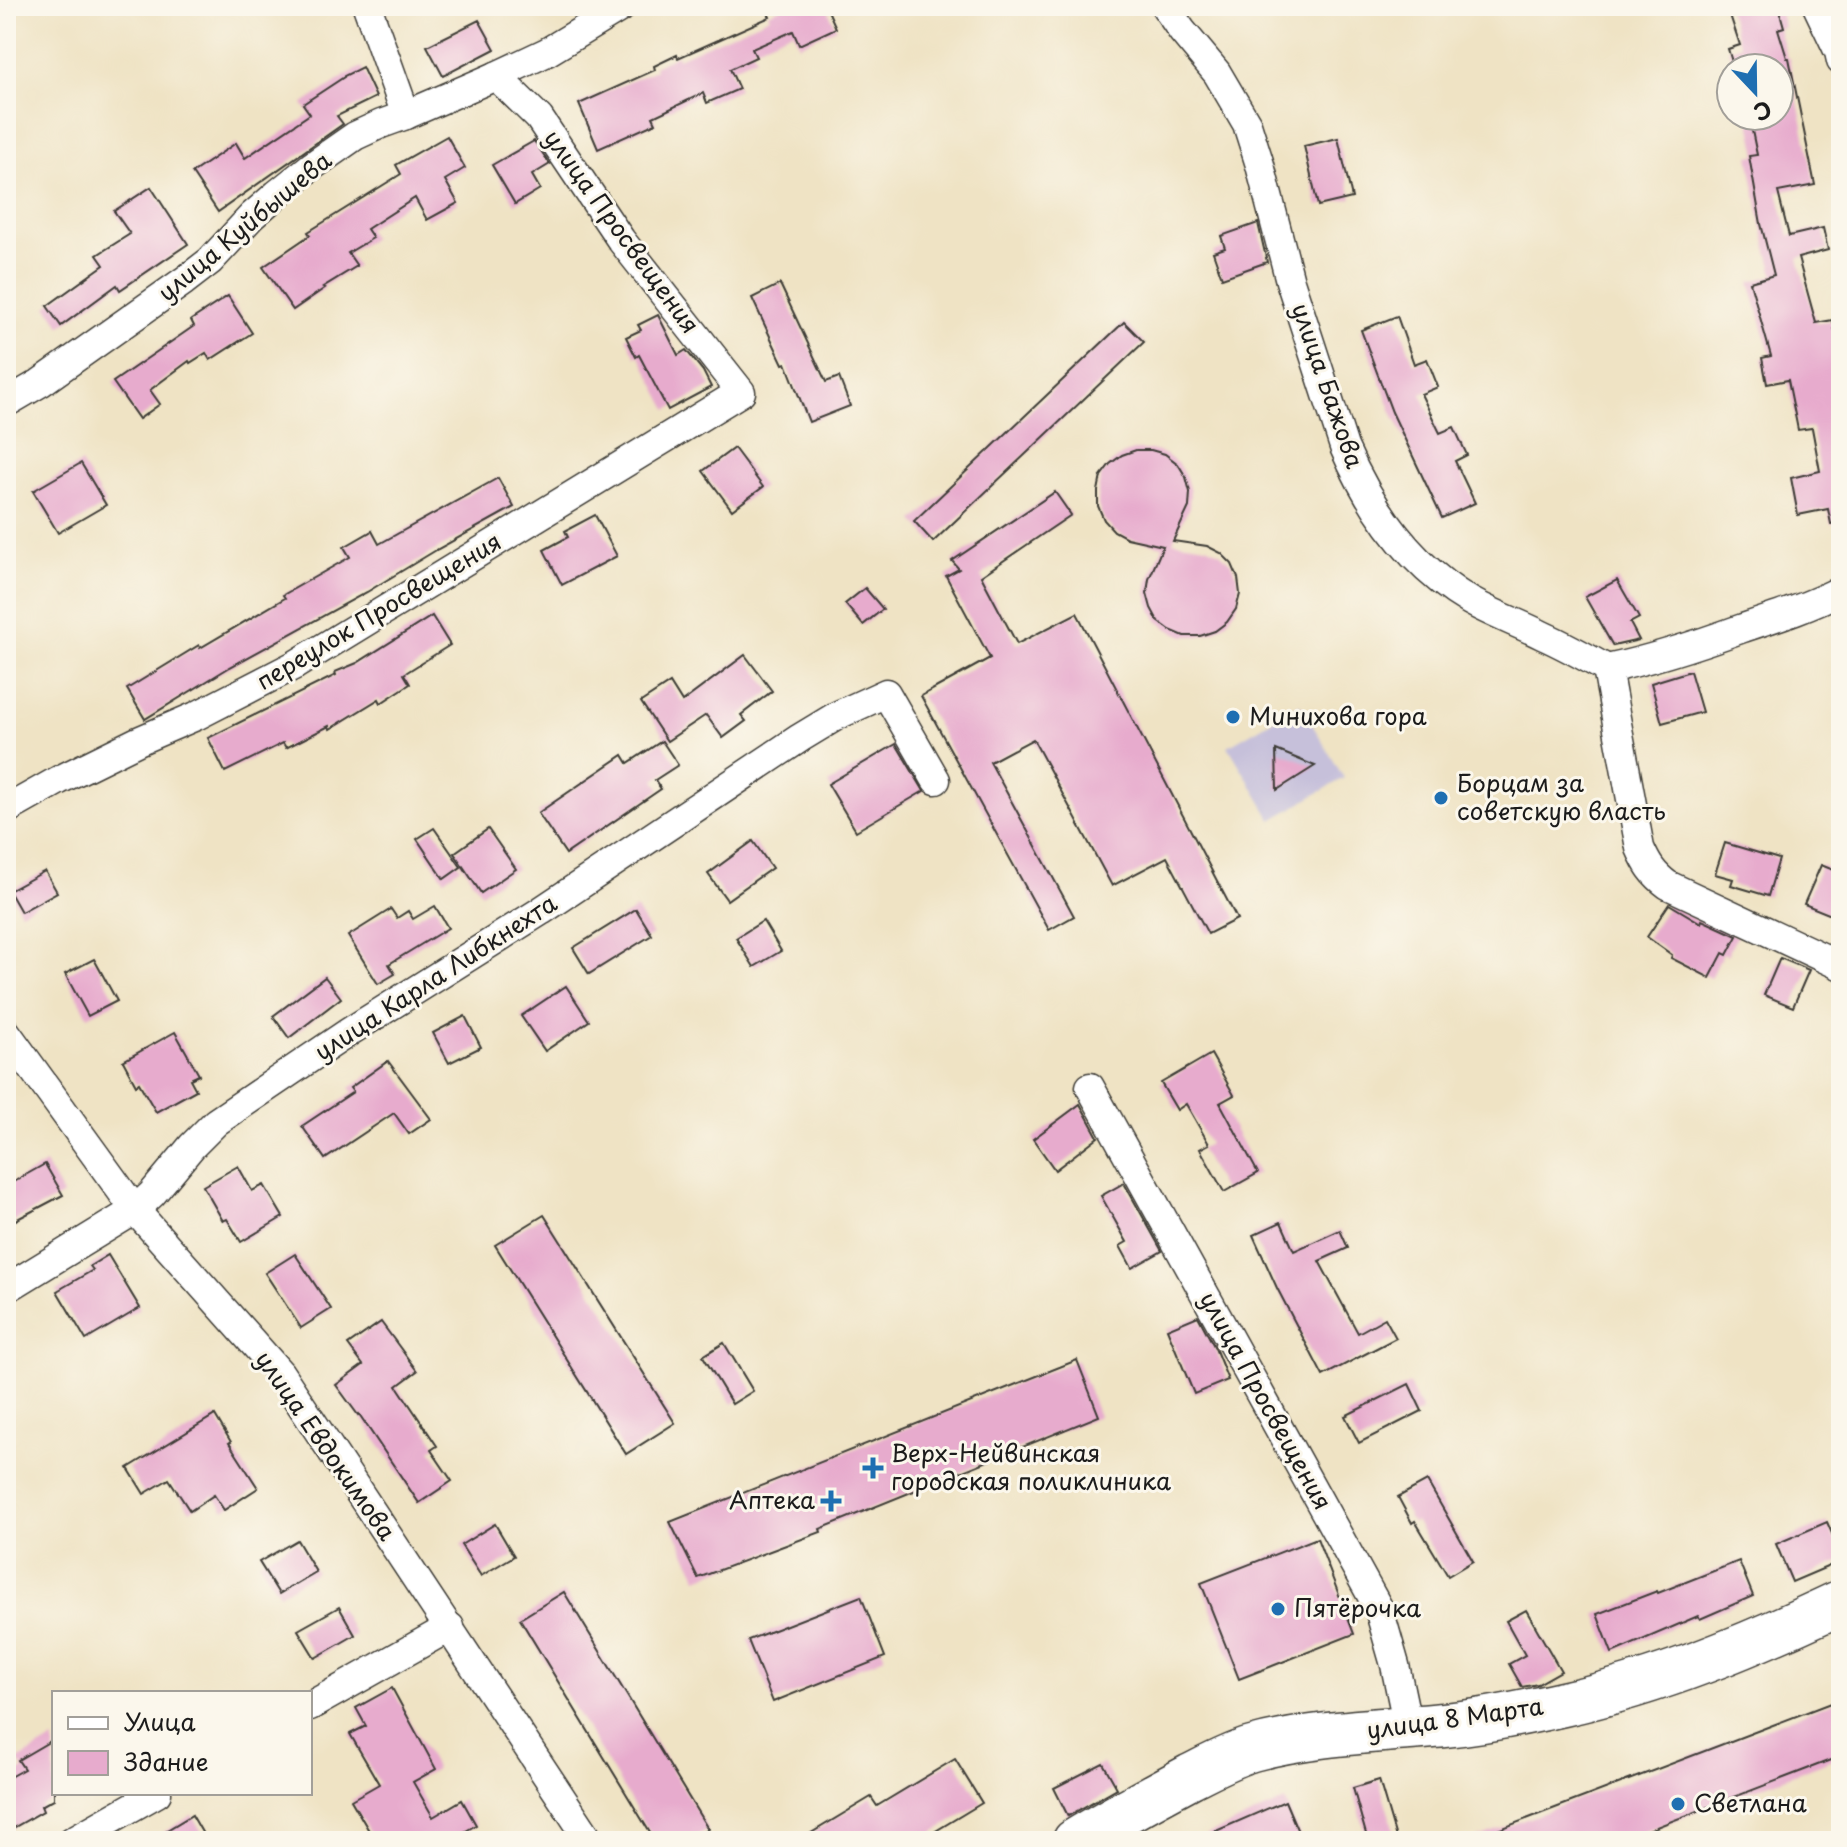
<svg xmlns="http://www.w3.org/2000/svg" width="1847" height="1847" font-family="'Playpen Sans',sans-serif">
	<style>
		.industrial { fill: #c6c0da }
		.building { fill: #e7abcd }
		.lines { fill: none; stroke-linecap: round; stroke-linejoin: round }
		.minor-casing { stroke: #3c3a35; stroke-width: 31 }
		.primary-casing { stroke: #3c3a35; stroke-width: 47 }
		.minor { stroke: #fff; stroke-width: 28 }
		.primary { stroke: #fff; stroke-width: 44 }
		.poi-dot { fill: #1f6fb2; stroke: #fbf7ec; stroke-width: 3 }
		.labels { text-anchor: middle; stroke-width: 6; stroke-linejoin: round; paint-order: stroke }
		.street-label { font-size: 24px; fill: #1c1c1c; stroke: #fbf7ec }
		.poi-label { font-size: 24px; fill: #1c1c1c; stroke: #fbf7ec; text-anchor: start }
	</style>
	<rect width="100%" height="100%" fill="#fbf7ec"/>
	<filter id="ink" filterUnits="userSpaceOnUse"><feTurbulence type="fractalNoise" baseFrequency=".0125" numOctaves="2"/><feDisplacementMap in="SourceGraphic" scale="16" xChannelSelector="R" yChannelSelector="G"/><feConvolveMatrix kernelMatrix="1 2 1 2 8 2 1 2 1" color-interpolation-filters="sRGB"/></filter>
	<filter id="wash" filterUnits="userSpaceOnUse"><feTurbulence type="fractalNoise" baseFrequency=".006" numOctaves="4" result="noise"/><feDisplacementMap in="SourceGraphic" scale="32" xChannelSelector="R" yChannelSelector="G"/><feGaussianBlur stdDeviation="1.8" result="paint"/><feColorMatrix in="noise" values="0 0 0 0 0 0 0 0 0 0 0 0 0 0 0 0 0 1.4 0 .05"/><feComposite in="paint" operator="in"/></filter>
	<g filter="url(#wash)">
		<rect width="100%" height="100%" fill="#efe3c4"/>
		<!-- industrial -->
		<polygon class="industrial" points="1300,704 1344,778 1272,820 1228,746"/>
		<g id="blocks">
			<!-- building -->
			<g class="building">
				<polygon points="785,6 826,6 836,28 799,45 793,31 752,49 756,57 730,69 739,89 707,103 703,93 653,117 656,123 598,149 579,104 655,70 654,66 677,55 678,58 770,17 768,13"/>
				<polygon points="1727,6 1778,6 1784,27 1778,29 1787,58 1789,58 1815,185 1778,192 1789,236 1823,228 1828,250 1798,258 1816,323 1833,320 1841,366 1841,523 1831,524 1828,509 1798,515 1791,478 1820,471 1812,428 1798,430 1788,380 1767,384 1762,358 1771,356 1750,282 1774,275 1761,224 1749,156 1757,155 1749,116 1779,116 1779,68 1734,68 1728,49 1740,45"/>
				<polygon points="479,20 495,49 443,76 427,46"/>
				<polygon points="362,67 376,97 337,116 343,124 218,212 192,173 236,143 245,158 310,114 303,104 344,77 344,76"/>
				<polygon points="447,136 465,168 445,180 458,203 427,220 415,198 367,229 373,238 348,253 357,266 323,287 325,288 293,310 263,267 310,235 308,232 401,174 396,165"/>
				<polygon points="1338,138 1352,198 1318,206 1304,146"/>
				<polygon points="534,141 550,164 532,175 540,189 515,204 492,165"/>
				<polygon points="151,187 188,244 120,290 117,285 61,326 47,306 104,265 97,255 130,234 114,211"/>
				<polygon points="1258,223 1267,262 1222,278 1213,252 1225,248 1221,236"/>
				<polygon points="780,284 826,382 839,377 850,406 809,422 786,363 783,364 752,298"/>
				<polygon points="228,296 252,333 210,360 206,353 190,363 189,361 150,390 160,404 139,419 113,382 194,326 191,320"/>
				<polygon points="658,315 678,355 686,350 703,371 711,387 668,410 639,355 636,357 626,337 641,330 638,325"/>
				<polygon points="1397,316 1414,364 1427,359 1438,387 1421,394 1440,433 1454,427 1467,455 1455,461 1475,503 1442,518 1392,412 1361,330"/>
				<polygon points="1124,322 1144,342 933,542 914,521"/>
				<polygon points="734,448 763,487 732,510 703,471"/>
				<polygon points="1136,450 1151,450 1165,454 1178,464 1186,477 1190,492 1189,507 1173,541 1207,546 1221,553 1232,564 1238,578 1240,594 1236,609 1227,622 1215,631 1200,636 1184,636 1170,630 1158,621 1151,608 1147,593 1149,579 1163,546 1127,538 1114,531 1104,520 1098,506 1098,491 1101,476 1110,464 1122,455"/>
				<polygon points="81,463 106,505 58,533 33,491"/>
				<polygon points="498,478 514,507 438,549 367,592 230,667 145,719 127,689 199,645 200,648 285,598 283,595 350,557 344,547 372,531 379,544"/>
				<polygon points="1055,492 1071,515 981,576 1017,644 1077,613 1237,919 1208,934 1167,857 1112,886 1033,739 990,762 1074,916 1049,930 921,696 990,658 946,576 959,569 952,561"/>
				<polygon points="595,515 617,556 562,585 544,550 568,537 565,531"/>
				<polygon points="1617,580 1639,618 1630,623 1639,640 1613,646 1585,597"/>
				<polygon points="865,588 883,609 863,625 845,604"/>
				<polygon points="432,616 450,645 404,674 410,684 381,703 379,699 330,729 329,726 286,748 283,743 225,772 208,738 336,675 335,672 357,663"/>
				<polygon points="745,655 772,691 741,715 746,721 723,738 706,715 667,741 641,702 670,683 682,702"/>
				<polygon points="1690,671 1702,712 1662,723 1651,683"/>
				<polygon points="662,741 678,765 655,780 661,789 566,854 538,813 623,755 628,763"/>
				<polygon points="896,744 924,791 856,831 828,784"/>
				<polygon points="1276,750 1315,766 1277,790"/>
				<polygon points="434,828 461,867 444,879 417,839"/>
				<polygon points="488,829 516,869 481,893 454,853"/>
				<polygon points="753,841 772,868 727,900 708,874"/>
				<polygon points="1725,843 1779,859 1768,896 1731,885 1733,879 1715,874"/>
				<polygon points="1821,865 1841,873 1841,919 1804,904"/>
				<polygon points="45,871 57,892 21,912 9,891"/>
				<polygon points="1669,904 1701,923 1702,920 1737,936 1727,955 1723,953 1710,978 1671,958 1672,955 1647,937"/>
				<polygon points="435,906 448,928 389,964 395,974 378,984 348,936 391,909 397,918 408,911 413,919"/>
				<polygon points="636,909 652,935 589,974 573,948"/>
				<polygon points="763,921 781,951 754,967 736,938"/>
				<polygon points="1780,958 1809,970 1793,1007 1764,995"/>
				<polygon points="94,959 117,1001 88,1016 65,974"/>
				<polygon points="325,977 341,998 289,1038 273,1016"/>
				<polygon points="566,986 589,1021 545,1051 521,1016"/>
				<polygon points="465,1016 481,1047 449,1063 433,1033"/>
				<polygon points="175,1032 199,1075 190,1079 196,1090 156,1112 139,1083 136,1085 123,1061"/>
				<polygon points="1211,1054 1234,1095 1220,1103 1258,1173 1224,1192 1200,1149 1209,1144 1186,1104 1177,1110 1161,1083"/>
				<polygon points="388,1061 431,1119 409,1134 394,1113 325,1159 302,1126 353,1092 350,1088"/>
				<polygon points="1080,1104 1098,1137 1055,1170 1033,1139"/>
				<polygon points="45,1164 63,1195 6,1225 6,1186"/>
				<polygon points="238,1166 252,1191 264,1185 283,1217 241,1242 227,1219 223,1221 203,1186"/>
				<polygon points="1124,1183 1162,1251 1132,1268 1120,1246 1127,1242 1101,1196"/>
				<polygon points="544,1215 675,1423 626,1454 495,1245"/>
				<polygon points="1281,1222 1294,1251 1340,1230 1348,1248 1319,1261 1358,1333 1385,1318 1396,1338 1323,1376 1277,1288 1253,1235"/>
				<polygon points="295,1254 331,1309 301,1328 265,1273"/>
				<polygon points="108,1255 140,1308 86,1340 57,1291 93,1270 90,1266"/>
				<polygon points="1198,1316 1215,1348 1228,1380 1194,1394 1167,1329"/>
				<polygon points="381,1322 417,1371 397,1386 437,1446 431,1450 452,1481 419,1503 359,1414 358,1415 336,1385 363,1365 348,1345"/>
				<polygon points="724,1343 753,1391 732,1404 703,1356"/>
				<polygon points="1077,1360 1099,1416 820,1529 821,1532 698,1578 670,1522"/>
				<polygon points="1409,1384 1422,1411 1359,1443 1345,1416"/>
				<polygon points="215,1415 231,1442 229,1443 258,1488 224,1510 214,1495 190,1511 169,1479 144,1494 128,1468"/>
				<polygon points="1427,1481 1473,1561 1448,1576 1415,1521 1412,1523 1398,1497"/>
				<polygon points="1827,1522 1841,1554 1841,1561 1792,1582 1776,1544"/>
				<polygon points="495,1524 514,1556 481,1576 461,1545"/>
				<polygon points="1317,1538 1354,1634 1239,1679 1201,1583"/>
				<polygon points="297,1540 316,1572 279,1594 259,1562"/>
				<polygon points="1739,1561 1753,1596 1700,1619 1698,1616 1612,1653 1597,1614 1657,1591 1658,1593"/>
				<polygon points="564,1592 708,1829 688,1841 655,1841 520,1619"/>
				<polygon points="861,1596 885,1657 773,1702 748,1640"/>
				<polygon points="339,1607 355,1635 315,1658 298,1630"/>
				<polygon points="1526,1610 1561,1671 1538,1684 1522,1687 1509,1664 1525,1655 1506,1621"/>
				<polygon points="392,1688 436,1769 413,1782 433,1817 462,1800 476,1825 449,1841 401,1841 396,1833 382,1841 375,1841 351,1800 379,1784 350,1734 366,1726 356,1708"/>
				<polygon points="1841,1699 1841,1756 1620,1841 1475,1841 1474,1839"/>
				<polygon points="54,1739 54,1799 41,1806 43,1811 6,1832 6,1779 24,1769 18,1760"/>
				<polygon points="955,1759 982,1803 919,1841 798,1841 871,1797 877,1806"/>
				<polygon points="1103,1763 1117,1788 1068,1816 1054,1788"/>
				<polygon points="1379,1780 1397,1841 1368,1841 1353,1788"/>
				<polygon points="1285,1801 1302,1841 1193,1841"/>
				<polygon points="192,1815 207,1841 149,1841"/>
			</g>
		</g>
	</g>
	<g filter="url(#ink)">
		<use href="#blocks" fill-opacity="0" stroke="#3c3a35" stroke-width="2"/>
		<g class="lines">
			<!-- minor casing -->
			<g class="minor-casing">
				<g id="minor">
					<polyline points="367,6 406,115"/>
					<path d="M 1165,6 L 1182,31 L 1217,73 L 1247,124 L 1260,165 L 1290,281 L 1344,447 C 1371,509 1411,566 1470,601 C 1493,614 1518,623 1542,635 C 1564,645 1586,657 1607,669"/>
					<polyline points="1817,6 1839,52 1841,61"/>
					<polyline points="6,403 40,383 184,281 210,261 252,216 277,194 312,166 355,136 381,124 406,115 496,76 547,52 623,6"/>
					<path d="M 1607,669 L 1640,848 C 1647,864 1653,874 1668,885 L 1841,966"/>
					<path d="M 1607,669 C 1654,659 1699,644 1743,628 C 1776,617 1810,606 1841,590"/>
					<polyline points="6,810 59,780 138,741 196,716 295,665 741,392 621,240 539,118 496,76"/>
					<polyline points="6,1032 135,1210 280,1373 590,1841"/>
					<polyline points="1090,1087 1379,1609 1395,1665 1408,1727"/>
					<polyline points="6,1289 135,1210 152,1194 192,1146 216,1122 247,1101 349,1032 541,911 800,738 838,715 886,693 936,780"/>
					<polyline points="310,1706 450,1627"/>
					<polyline points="72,1841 157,1793"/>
				</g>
			</g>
			<!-- primary casing -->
			<g class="primary-casing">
				<path id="primary" d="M 1075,1841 C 1113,1818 1152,1797 1191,1776 C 1211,1766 1231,1755 1252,1749 C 1315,1732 1380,1731 1444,1725 C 1484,1721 1524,1713 1563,1704 C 1660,1683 1752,1644 1841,1602"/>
			</g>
			<!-- minor -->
			<use href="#minor" class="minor"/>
			<!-- primary -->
			<use href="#primary" class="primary"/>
		</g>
	</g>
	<!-- markers -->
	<g class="poi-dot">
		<circle cx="1233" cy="717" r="8"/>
		<circle cx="1441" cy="798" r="8"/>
		<path d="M869 1456h8v8h8v8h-8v8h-8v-8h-8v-8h8z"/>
		<path d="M827 1489h8v8h8v8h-8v8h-8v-8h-8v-8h8z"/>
		<circle cx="1278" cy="1609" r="8"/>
		<circle cx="1678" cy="1804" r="8"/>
	</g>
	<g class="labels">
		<!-- street labels -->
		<g class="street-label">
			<text transform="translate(245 227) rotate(-40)" y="8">улица Куйбышева</text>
			<text transform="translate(621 232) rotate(54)" y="8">улица Просвещения</text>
			<text transform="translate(1327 386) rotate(71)" y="8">улица Бажова</text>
			<text transform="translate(379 612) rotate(-31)" y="8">переулок Просвещения</text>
			<text transform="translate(436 978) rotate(-33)" y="8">улица Карла Либкнехта</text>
			<text transform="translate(1265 1401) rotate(61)" y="8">улица Просвещения</text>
			<text transform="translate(325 1446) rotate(55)" y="8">улица Евдокимова</text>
			<text transform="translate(1455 1719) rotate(-8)" y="8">улица 8 Марта</text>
		</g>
		<!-- poi labels -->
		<g class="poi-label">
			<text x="1249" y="725">Минихова гора</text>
			<text x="1457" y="792">Борцам за<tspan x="1457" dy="28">советскую власть</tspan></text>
			<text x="891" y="1462">Верх-Нейвинская<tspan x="891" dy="28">городская поликлиника</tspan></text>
			<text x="815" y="1509" text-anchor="end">Аптека</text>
			<text x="1294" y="1617">Пятёрочка</text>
			<text x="1694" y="1812">Светлана</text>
		</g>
	</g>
	<!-- margin -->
	<rect width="1847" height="1847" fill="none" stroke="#fbf7ec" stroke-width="32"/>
	<!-- legend -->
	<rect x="52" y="1691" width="260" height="104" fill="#fbf7ec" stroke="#a29f99" stroke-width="2"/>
	<rect x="68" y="1717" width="40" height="12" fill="#ffffff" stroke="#a29f99" stroke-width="2"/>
	<text x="124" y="1731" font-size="24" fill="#1c1c1c">Улица</text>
	<rect x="68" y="1751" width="40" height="24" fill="#e7abcd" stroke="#a29f99" stroke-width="2"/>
	<text x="124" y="1771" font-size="24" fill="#1c1c1c">Здание</text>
	<!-- north arrow -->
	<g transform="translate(1755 92) rotate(158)"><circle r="38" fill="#fbf7ec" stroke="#a29f99" stroke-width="2"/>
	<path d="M0-6L14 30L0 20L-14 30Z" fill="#1f6fb2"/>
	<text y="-12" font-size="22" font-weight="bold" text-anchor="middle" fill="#1c1c1c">С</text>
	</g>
</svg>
